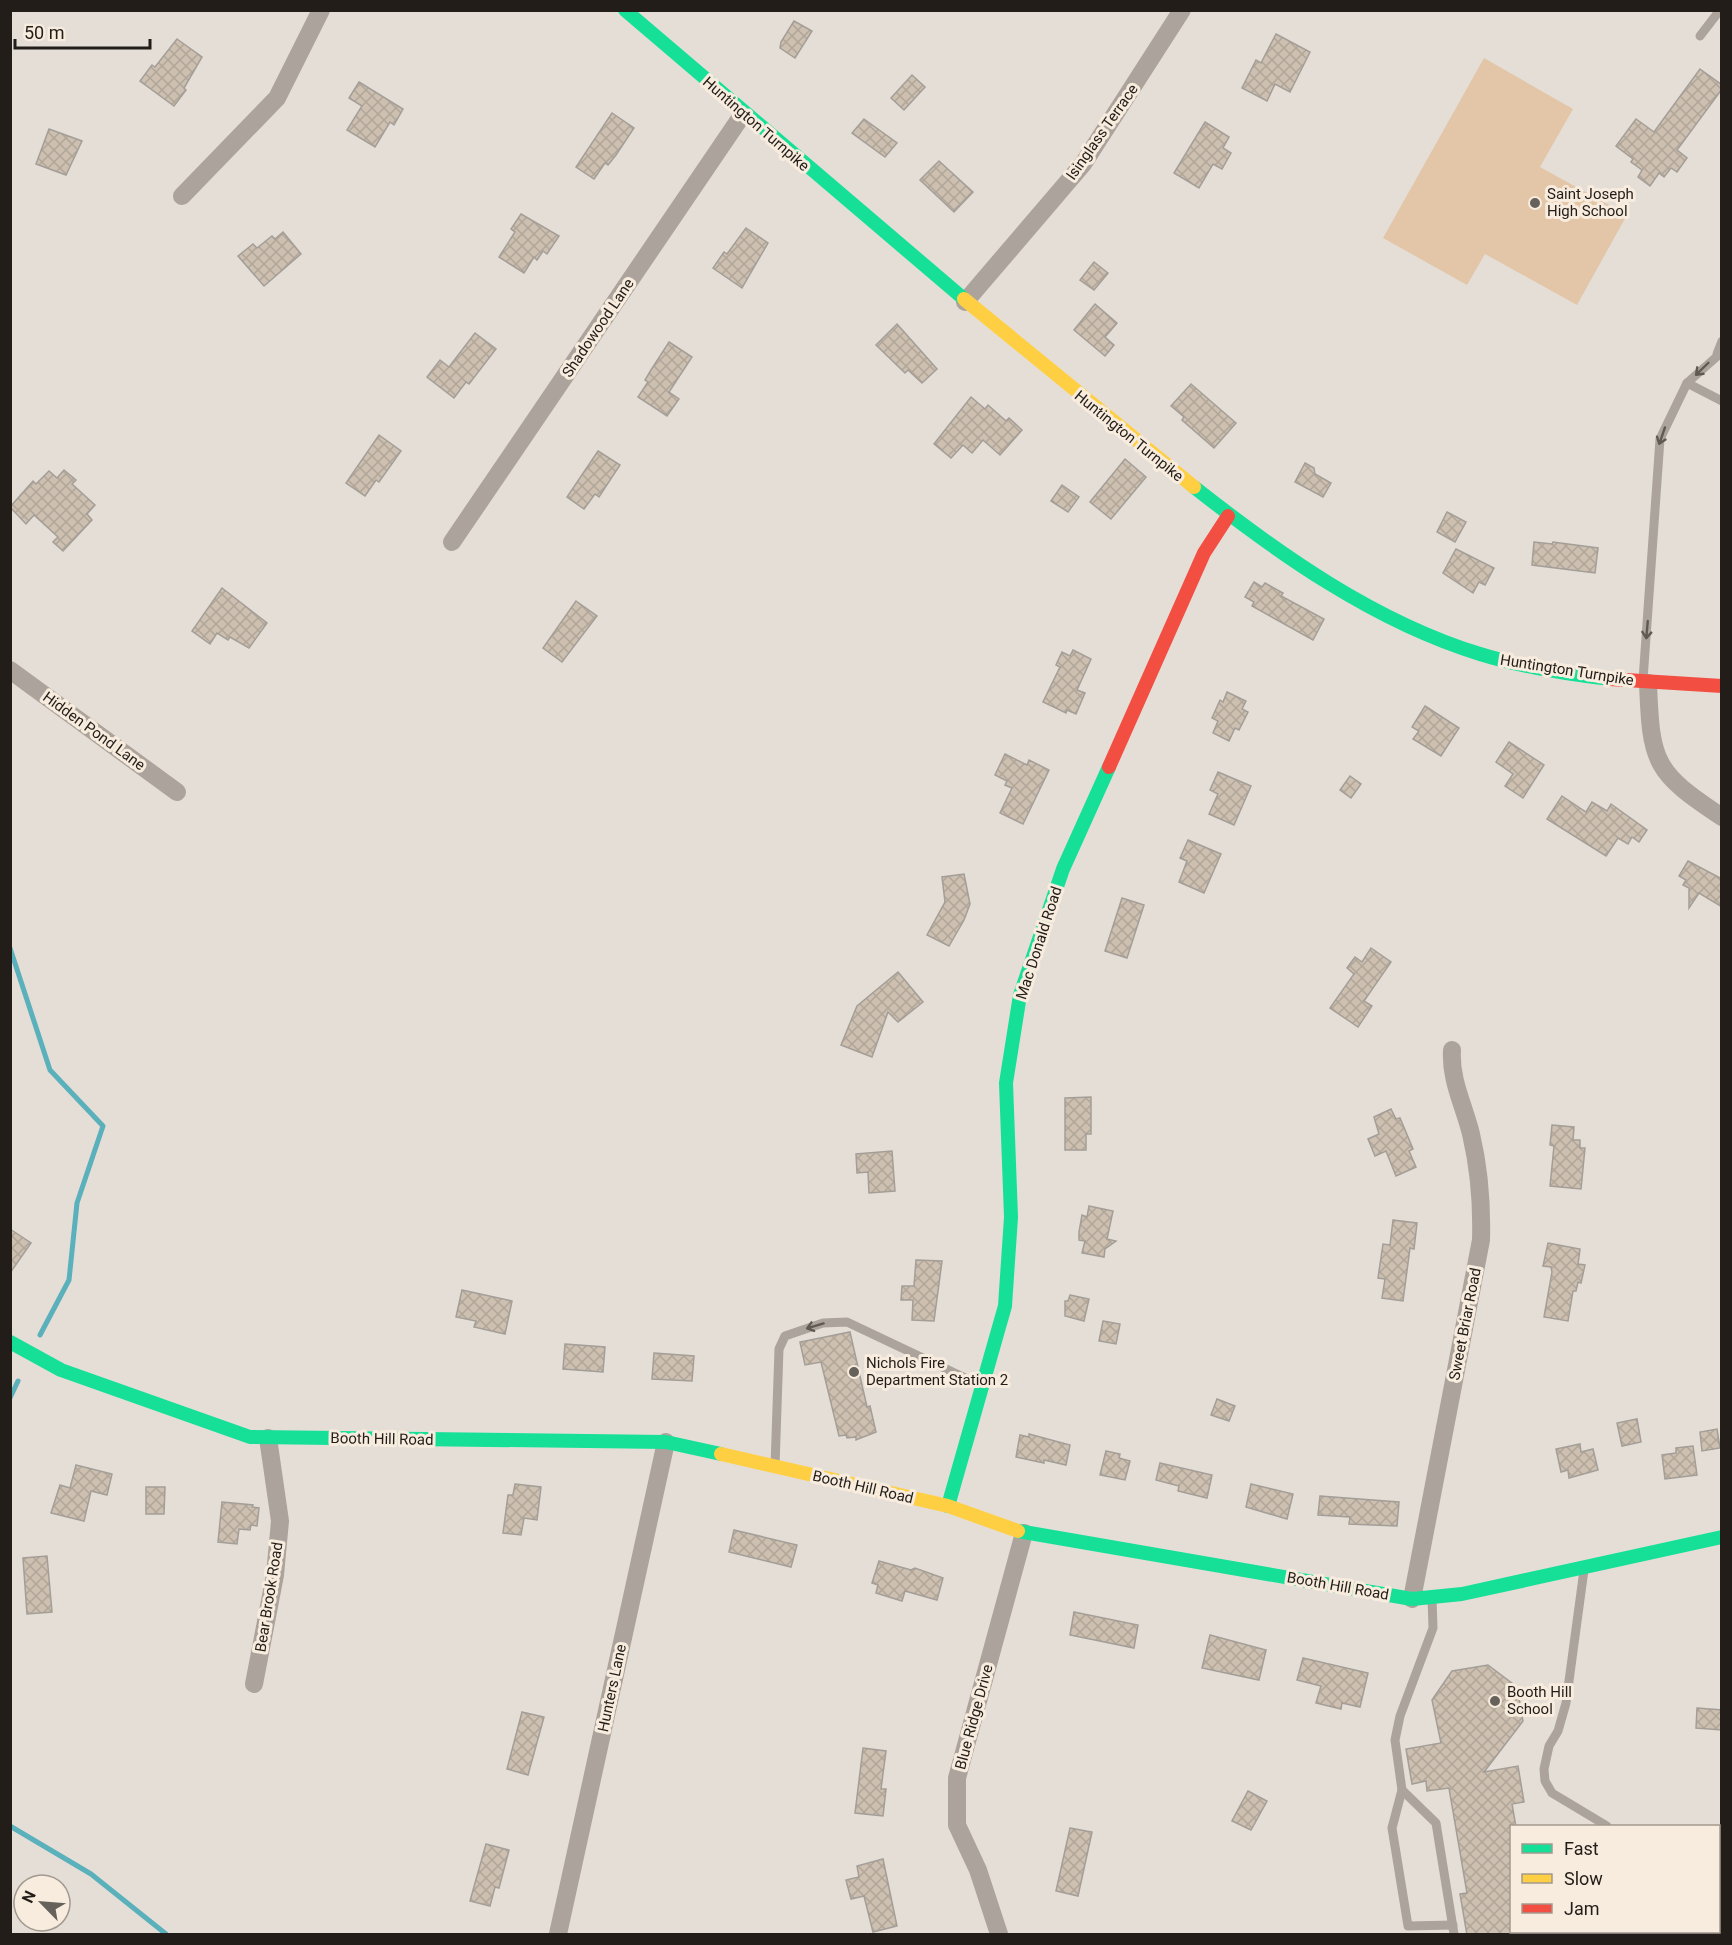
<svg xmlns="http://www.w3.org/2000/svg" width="1732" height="1945" font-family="Roboto,sans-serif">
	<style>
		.green { fill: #e2c6a7 }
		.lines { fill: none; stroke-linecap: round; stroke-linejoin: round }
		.stream { stroke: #5ab0bb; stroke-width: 5 }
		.building { fill: url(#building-cross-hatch); stroke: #a39e98; stroke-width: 1.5 }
		.lane { stroke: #aca49c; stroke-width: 9 }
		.street { stroke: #aca49c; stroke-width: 18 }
		.fast { stroke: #16e098; stroke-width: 14 }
		.slow { stroke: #ffcf43; stroke-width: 14 }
		.jam { stroke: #f24e42; stroke-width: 14 }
		.oneway { stroke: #605a53 }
		.poi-dot { fill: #66615b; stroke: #f8ecde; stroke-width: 2 }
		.labels { text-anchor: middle; stroke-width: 6; stroke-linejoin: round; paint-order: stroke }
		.street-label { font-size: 15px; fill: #221d18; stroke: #f8ecde }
		.poi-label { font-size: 15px; fill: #221d18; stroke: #f8ecde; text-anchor: start }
	</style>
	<defs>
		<pattern id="building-cross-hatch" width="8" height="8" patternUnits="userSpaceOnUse" patternTransform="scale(1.5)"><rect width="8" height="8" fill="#cdc0b0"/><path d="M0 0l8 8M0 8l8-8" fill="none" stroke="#b0a597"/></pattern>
	</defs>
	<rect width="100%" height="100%" fill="#e5ded7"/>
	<!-- green -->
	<polygon class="green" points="1484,58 1573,109 1540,167 1627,215 1577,305 1485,254 1467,285 1383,238"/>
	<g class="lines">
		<!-- stream -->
		<g class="stream">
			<polyline points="10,948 50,1070 103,1126 77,1203 69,1280 40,1335"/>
			<polyline points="10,1398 18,1381"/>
			<polyline points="10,1826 91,1874 166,1934"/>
		</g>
	</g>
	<!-- building -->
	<g class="building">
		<polygon points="794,21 812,31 795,58 780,48 781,42"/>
		<polygon points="1276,34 1310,52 1290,92 1275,84 1267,101 1242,88 1256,60 1261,63"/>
		<polygon points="177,39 202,57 184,88 186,90 174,106 140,81 152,65 155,67"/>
		<polygon points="1700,69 1722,85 1722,89 1677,150 1687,158 1677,172 1671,168 1664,177 1659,173 1650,186 1638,177 1642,170 1631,162 1633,159 1616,146 1636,119 1654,132"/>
		<polygon points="912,75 925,87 904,110 891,98"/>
		<polygon points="359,82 403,109 394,125 390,122 375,147 347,130 362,106 349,98"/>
		<polygon points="612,113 634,128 616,155 608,165 605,163 594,179 576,167"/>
		<polygon points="864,119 897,143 885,157 852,133"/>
		<polygon points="1205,122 1229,137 1223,148 1231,153 1222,169 1213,164 1199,188 1174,173"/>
		<polygon points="49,129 82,141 66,175 36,164"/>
		<polygon points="939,161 973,192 954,212 920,180"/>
		<polygon points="521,214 559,236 547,254 543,251 537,260 534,257 524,273 499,257 515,232 511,229"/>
		<polygon points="746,228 768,243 742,288 713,268 724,252 727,254"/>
		<polygon points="283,232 301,254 264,286 238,256 253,244 257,248 272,236 275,239"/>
		<polygon points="1094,262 1108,273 1094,290 1080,280"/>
		<polygon points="1095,304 1117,323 1105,337 1114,345 1105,356 1074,330"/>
		<polygon points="897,324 937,369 922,383 908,370 905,373 876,345"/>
		<polygon points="475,333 496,349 469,384 466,382 454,398 427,377 440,360 449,367"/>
		<polygon points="669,342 692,357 669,392 679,399 667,416 638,397 648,382 645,380 651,370"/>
		<polygon points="1191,384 1236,423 1214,448 1182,420 1184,417 1171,406"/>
		<polygon points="971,397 985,409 988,405 1006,421 1009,418 1022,430 1000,455 983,440 972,453 963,445 951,458 934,444"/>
		<polygon points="379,435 401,451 379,482 376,480 365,496 346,483"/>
		<polygon points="598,451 620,465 599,497 595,494 584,509 567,497"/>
		<polygon points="1125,459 1146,477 1111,519 1090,502"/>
		<polygon points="1305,463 1314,468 1315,474 1331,483 1323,497 1295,482"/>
		<polygon points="64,470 76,480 72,484 95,505 87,514 92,520 63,551 53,542 58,537 34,515 26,524 10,507 33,481 36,484 49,471 57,478"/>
		<polygon points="1062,485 1079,497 1068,512 1051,501"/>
		<polygon points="1447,512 1466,522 1455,542 1437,532"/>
		<polygon points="1534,542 1552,544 1553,542 1598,548 1595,573 1532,565"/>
		<polygon points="1456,549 1494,568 1485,585 1479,582 1473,593 1443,573"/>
		<polygon points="1254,582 1262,587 1265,583 1283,593 1281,596 1324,619 1313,640 1252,606 1254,602 1245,597"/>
		<polygon points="222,588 267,623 249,648 230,637 228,640 217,633 210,644 192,631"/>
		<polygon points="576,601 597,616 562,662 543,648"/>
		<polygon points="1073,650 1091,659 1077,690 1085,693 1076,714 1067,710 1066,713 1043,702 1060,667 1056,665 1062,652 1070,656"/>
		<polygon points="1227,692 1246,701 1242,709 1248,712 1239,730 1235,728 1229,741 1213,733 1218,721 1212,718 1220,700 1223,702"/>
		<polygon points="1425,706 1459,728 1441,756 1413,739 1419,731 1412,727"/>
		<polygon points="1509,742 1544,765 1523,798 1505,786 1513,774 1496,762"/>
		<polygon points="1005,754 1027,765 1029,760 1049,770 1023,824 1000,813 1012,788 1005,785 1007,781 995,775"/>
		<polygon points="1218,772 1251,786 1234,825 1209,814 1218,794 1210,790"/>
		<polygon points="1350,776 1361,784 1351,798 1340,790"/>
		<polygon points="1562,796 1586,812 1592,802 1607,811 1611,804 1647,830 1639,842 1632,837 1628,844 1618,838 1606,856 1547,819"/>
		<polygon points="1188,840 1221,854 1204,893 1179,882 1187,861 1180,858"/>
		<polygon points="1688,861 1722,879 1722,907 1699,893 1689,908 1689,888 1683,885 1686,880 1679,876"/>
		<polygon points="964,874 970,904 964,920 949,946 927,935 945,902 942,877"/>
		<polygon points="1122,898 1144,905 1127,958 1105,951"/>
		<polygon points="1371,948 1391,962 1364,1001 1372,1006 1358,1027 1330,1008 1354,974 1347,968 1355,957 1362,962"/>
		<polygon points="898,972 923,1002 898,1022 888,1012 872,1057 841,1045 857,1006"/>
		<polygon points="1091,1097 1091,1134 1086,1134 1086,1150 1065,1150 1065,1098"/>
		<polygon points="1391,1109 1396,1119 1400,1118 1413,1149 1409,1151 1416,1167 1396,1176 1386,1151 1375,1156 1368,1139 1379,1134 1374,1117"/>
		<polygon points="1552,1125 1574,1127 1573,1140 1580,1140 1580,1148 1585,1148 1581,1189 1550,1186 1554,1146 1550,1145"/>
		<polygon points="892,1151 895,1191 869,1193 868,1172 857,1173 856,1154"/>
		<polygon points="1089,1206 1113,1211 1107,1239 1116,1241 1105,1249 1104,1257 1082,1253 1085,1241 1079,1240 1079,1232 1082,1215 1087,1217"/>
		<polygon points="1393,1220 1417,1223 1414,1249 1410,1248 1403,1301 1382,1298 1385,1279 1378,1278 1383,1244 1390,1245"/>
		<polygon points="10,1229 31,1243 10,1273"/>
		<polygon points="1548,1243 1580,1249 1578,1264 1585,1265 1581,1283 1578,1282 1576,1291 1573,1291 1568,1321 1544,1317 1552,1272 1551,1267 1543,1266"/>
		<polygon points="916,1260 942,1261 934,1321 912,1320 913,1300 901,1300 902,1286 914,1286"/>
		<polygon points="462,1290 512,1301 505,1334 474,1327 476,1321 456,1317"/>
		<polygon points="1070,1295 1089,1299 1084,1321 1065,1316 1065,1301 1068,1301"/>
		<polygon points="1103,1321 1120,1324 1116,1344 1099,1341"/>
		<polygon points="850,1332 867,1407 870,1406 876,1432 856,1440 856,1437 847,1438 846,1435 839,1436 821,1362 805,1365 800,1342"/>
		<polygon points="565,1344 605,1347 603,1372 563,1369"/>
		<polygon points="654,1353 694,1356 692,1381 652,1379"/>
		<polygon points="1217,1399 1235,1406 1229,1421 1211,1415"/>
		<polygon points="1637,1419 1641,1442 1622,1446 1617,1423"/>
		<polygon points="1717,1429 1720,1448 1702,1451 1700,1432"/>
		<polygon points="1029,1434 1070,1445 1066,1465 1044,1460 1044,1463 1016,1457 1020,1435 1029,1437"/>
		<polygon points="1580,1444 1581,1452 1593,1449 1598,1470 1569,1478 1568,1470 1561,1472 1556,1449"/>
		<polygon points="1693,1446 1697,1475 1665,1479 1662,1455 1676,1453 1676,1448"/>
		<polygon points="1106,1451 1120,1454 1119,1458 1130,1461 1125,1480 1100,1475"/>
		<polygon points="1160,1463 1212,1475 1207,1498 1178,1491 1179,1486 1156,1480"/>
		<polygon points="76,1465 112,1474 107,1495 91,1491 84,1521 51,1513 60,1485 70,1488"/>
		<polygon points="515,1484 541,1487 537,1520 524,1518 521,1535 503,1533 508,1495 513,1495"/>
		<polygon points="1251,1484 1293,1494 1287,1519 1246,1507"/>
		<polygon points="146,1487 165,1487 164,1514 146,1514"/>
		<polygon points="1320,1496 1399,1502 1397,1526 1349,1524 1350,1517 1318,1515"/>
		<polygon points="222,1502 253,1505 252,1507 259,1508 257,1526 251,1525 250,1530 239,1529 237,1544 218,1542"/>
		<polygon points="734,1530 797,1545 791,1567 729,1552"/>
		<polygon points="47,1556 52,1612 27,1614 23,1558"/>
		<polygon points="879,1561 911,1570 915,1568 943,1578 937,1600 905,1591 902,1601 876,1593 878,1585 872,1583"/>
		<polygon points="1074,1612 1138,1625 1134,1648 1070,1635"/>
		<polygon points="1210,1635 1266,1650 1259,1680 1202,1668"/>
		<polygon points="1303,1658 1368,1673 1360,1707 1342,1703 1341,1709 1316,1703 1321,1686 1297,1680"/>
		<polygon points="1488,1665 1517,1687 1523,1721 1484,1772 1518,1766 1524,1802 1512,1804 1516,1827 1512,1827 1512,1935 1467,1935 1460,1894 1467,1893 1449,1788 1427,1791 1426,1781 1412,1784 1406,1749 1441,1743 1432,1700 1452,1671"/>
		<polygon points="1697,1708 1722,1710 1722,1730 1696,1728"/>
		<polygon points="522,1712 544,1717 528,1775 507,1769"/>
		<polygon points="863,1748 886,1751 881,1789 886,1789 883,1816 855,1813"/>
		<polygon points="1248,1791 1267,1801 1251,1830 1232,1821"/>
		<polygon points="1070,1828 1092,1832 1078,1896 1056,1891"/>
		<polygon points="486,1844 509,1850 499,1888 495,1887 490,1906 470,1901"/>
		<polygon points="883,1859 897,1926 873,1932 864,1896 851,1899 846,1880 859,1877 857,1866"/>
	</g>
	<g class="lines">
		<!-- lane -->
		<g class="lane">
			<polyline points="1700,36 1720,10"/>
			<polyline points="1717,354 1722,341"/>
			<polyline points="1687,383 1722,401"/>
			<polyline points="1643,680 1660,439 1687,383 1722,352"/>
			<polyline points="775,1466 779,1349 785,1336 823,1323 847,1322 980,1385"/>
			<polyline points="1584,1570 1566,1703 1558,1731 1549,1746 1544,1769 1545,1781 1552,1793 1607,1826"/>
			<polyline points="1432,1598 1433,1628 1400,1716 1395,1740 1402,1790 1392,1828 1408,1926 1453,1925"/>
			<polyline points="1402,1790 1436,1823 1454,1934"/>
			<polyline points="1675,1932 1675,1934"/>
		</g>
		<!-- street -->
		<g class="street">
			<polyline points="182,196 277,98 321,10"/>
			<polyline points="965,302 1083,164 1182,10"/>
			<polyline points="452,542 743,114"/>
			<polyline points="10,670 177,792"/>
			<path d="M 1648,683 C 1651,763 1654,772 1722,817"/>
			<path d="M 1412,1599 L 1481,1240 C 1482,1205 1479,1168 1471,1134 C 1464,1105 1450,1080 1452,1050"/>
			<polyline points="254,1684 275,1575 280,1521 268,1438"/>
			<polyline points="558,1934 666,1442"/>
			<polyline points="999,1934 978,1870 957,1825 957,1778 1024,1533"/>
		</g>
		<!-- fast -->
		<g class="fast">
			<polyline points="625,10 964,299"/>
			<path d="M 1194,487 C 1279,554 1375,622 1480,654 C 1522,667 1566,674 1610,679"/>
			<polyline points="10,1342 61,1370 250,1437 666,1442 721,1454"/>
			<polyline points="948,1506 1005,1306 1011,1217 1006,1083 1020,995 1063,869 1109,767"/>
			<polyline points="1018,1531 1412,1599 1462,1594 1722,1537"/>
		</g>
		<!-- slow -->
		<g class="slow">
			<polyline points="964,299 1194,487"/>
			<polyline points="721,1454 948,1506 1018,1531"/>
		</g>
		<!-- jam -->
		<g class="jam">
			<polyline points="1610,679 1722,686"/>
			<polyline points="1109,767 1204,553 1228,516"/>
		</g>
	</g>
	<!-- one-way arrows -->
	<defs><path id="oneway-shaft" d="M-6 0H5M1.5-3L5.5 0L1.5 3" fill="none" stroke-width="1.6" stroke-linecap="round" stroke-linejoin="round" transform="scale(1.5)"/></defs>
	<g class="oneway">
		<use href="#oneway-shaft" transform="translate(1702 369) rotate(136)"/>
		<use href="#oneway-shaft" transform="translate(1662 436) rotate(109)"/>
		<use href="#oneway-shaft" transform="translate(1647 630) rotate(95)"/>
		<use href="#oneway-shaft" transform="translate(815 1326) rotate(163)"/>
	</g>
	<!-- markers -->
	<g class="poi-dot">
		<circle cx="1535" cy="203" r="6"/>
		<circle cx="854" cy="1372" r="6"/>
		<circle cx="1495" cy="1701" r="6"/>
	</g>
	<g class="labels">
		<!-- street labels -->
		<g class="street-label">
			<text transform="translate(756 124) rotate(41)" y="5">Huntington Turnpike</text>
			<text transform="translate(1102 132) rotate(-55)" y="5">Isinglass Terrace</text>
			<text transform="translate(598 328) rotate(-56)" y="5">Shadowood Lane</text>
			<text transform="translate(1129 436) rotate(39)" y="5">Huntington Turnpike</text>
			<text transform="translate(1567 670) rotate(9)" y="5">Huntington Turnpike</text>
			<text transform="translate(94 731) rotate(36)" y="5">Hidden Pond Lane</text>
			<text transform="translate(1039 943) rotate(-72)" y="5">Mac Donald Road</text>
			<text transform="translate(1465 1324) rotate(-79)" y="5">Sweet Briar Road</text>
			<text transform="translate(382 1439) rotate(1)" y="5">Booth Hill Road</text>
			<text transform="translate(863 1487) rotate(13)" y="5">Booth Hill Road</text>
			<text transform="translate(1338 1586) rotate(10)" y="5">Booth Hill Road</text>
			<text transform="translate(269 1597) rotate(-81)" y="5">Bear Brook Road</text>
			<text transform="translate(612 1688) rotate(-78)" y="5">Hunters Lane</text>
			<text transform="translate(974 1717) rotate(-75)" y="5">Blue Ridge Drive</text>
		</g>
		<!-- poi labels -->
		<g class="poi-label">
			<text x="1547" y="199">Saint Joseph<tspan x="1547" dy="17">High School</tspan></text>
			<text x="866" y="1368">Nichols Fire<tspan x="866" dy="17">Department Station 2</tspan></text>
			<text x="1507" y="1697">Booth Hill<tspan x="1507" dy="17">School</tspan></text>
		</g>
	</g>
	<!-- border -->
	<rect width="1732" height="1945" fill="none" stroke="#221d18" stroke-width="24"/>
	<!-- legend -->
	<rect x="1510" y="1825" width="210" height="108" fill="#f8ecde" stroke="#a2998f" stroke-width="1.5"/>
	<rect x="1522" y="1844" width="30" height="9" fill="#16e098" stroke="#a2998f" stroke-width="1.5"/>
	<text x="1564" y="1855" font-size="18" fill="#221d18">Fast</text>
	<rect x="1522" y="1874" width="30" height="9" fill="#ffcf43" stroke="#a2998f" stroke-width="1.5"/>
	<text x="1564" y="1885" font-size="18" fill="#221d18">Slow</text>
	<rect x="1522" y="1904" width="30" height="9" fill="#f24e42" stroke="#a2998f" stroke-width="1.5"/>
	<text x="1564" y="1915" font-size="18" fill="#221d18">Jam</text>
	<!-- north arrow -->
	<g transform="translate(42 1903) rotate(295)"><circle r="28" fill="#f8ecde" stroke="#a2998f" stroke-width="1.5"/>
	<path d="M0-4.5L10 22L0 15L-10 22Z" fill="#66615b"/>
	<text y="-9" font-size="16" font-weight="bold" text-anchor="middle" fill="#221d18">N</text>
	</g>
	<!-- scale -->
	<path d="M15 39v9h135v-9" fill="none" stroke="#221d18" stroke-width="3"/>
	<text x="24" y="39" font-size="18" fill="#221d18" stroke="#f8ecde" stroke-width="4.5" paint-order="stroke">50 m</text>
</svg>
